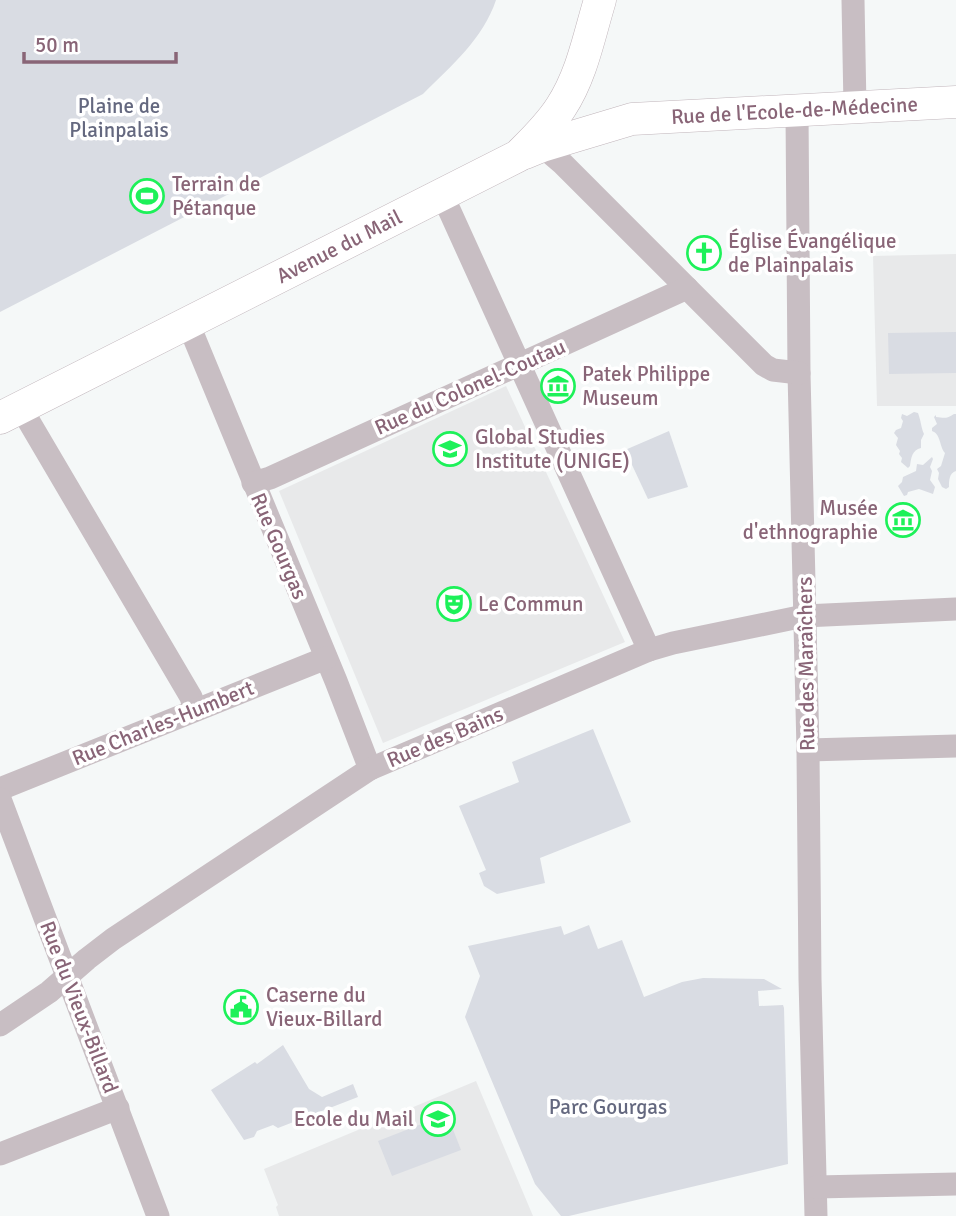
<svg xmlns="http://www.w3.org/2000/svg" width="956" height="1216" font-family="Signika,sans-serif">
	<style>
		.built { fill: #e8e9ea }
		.green { fill: #d9dce3 }
		.lines { fill: none; stroke-linecap: round; stroke-linejoin: round }
		.secondary-casing { stroke: #c1b5bb; stroke-width: 33 }
		.street { stroke: #c8bec3; stroke-width: 23 }
		.secondary { stroke: #fff; stroke-width: 32 }
		.labels { text-anchor: middle; stroke-width: 7; stroke-linejoin: round; paint-order: stroke }
		.park-label { font-size: 21px; fill: #64687f; stroke: #fff }
		.street-label { font-size: 21px; fill: #896577; stroke: #fff }
		.poi-label { font-size: 21px; fill: #896577; stroke: #fff; text-anchor: start }
	</style>
	<rect width="100%" height="100%" fill="#f5f8f8"/>
	<!-- built -->
	<g class="built">
		<polygon points="956,254 956,406 877,406 873,256"/>
		<polygon points="506,386 625,642 383,743 279,491"/>
		<polygon points="476,1081 533,1216 279,1216 276,1207 278,1205 264,1169"/>
	</g>
	<!-- green -->
	<g class="green">
		<path d="M 0,0 L 496,0 C 483,39 451,66 423,94 L 0,312 Z"/>
		<polygon points="956,332 956,373 889,374 888,333"/>
		<path d="M 914,412 L 918,413 C 921,421 921,427 924,434 L 921,440 L 921,448 C 912,450 911,458 910,466 L 908,468 L 901,462 L 902,458 L 899,454 L 900,451 L 896,445 L 898,438 L 894,433 L 896,430 L 901,428 L 903,421 L 901,418 L 902,414 L 907,416 Z"/>
		<path d="M 954,414 L 956,414 L 956,471 C 949,473 949,481 949,487 L 946,489 L 942,487 L 938,479 L 939,473 L 937,469 L 941,466 L 945,453 C 939,446 941,434 932,431 L 932,428 L 937,424 L 934,417 L 936,415 L 936,417 C 944,418 947,419 954,414 Z"/>
		<polygon points="669,431 688,487 648,499 625,450"/>
		<polygon points="932,457 933,459 930,467 932,471 930,480 935,487 933,494 919,489 908,492 907,495 904,496 898,486 902,482 903,477 916,471 917,464 923,465"/>
		<polygon points="593,729 631,822 540,858 545,883 497,894 484,886 479,873 486,870 459,806 519,782 512,762"/>
		<polygon points="589,925 598,949 622,940 644,997 682,982 703,978 764,979 782,989 758,991 759,1006 783,1005 784,1008 788,1164 569,1216 561,1216 535,1184 465,1017 480,976 468,946 561,926 564,935"/>
		<polygon points="283,1045 309,1089 322,1097 353,1084 358,1097 278,1128 273,1125 257,1131 254,1137 244,1140 211,1090 255,1062 257,1064"/>
		<polygon points="447,1114 461,1150 392,1176 378,1141"/>
	</g>
	<g class="lines">
		<!-- secondary casing -->
		<g class="secondary-casing">
			<g id="secondary">
				<path id="s1" d="M 525,153 L 542,146 L 632,119 L 956,102"/>
				<path id="s2" d="M 0,418 L 518,156 C 533,141 549,126 561,107 C 582,75 589,36 600,0"/>
			</g>
		</g>
		<!-- street -->
		<g class="street">
			<polyline points="853,0 855,107"/>
			<polyline points="797,112 799,373 808,750 810,979 816,1216"/>
			<polyline points="542,146 563,164 764,365 773,370 799,373"/>
			<polyline points="442,194 649,650"/>
			<polyline points="188,323 336,681 370,769"/>
			<polyline points="21,408 191,697 195,710"/>
			<polyline points="253,483 270,478 687,288"/>
			<polyline points="808,750 956,746"/>
			<polyline points="0,789 326,658"/>
			<path d="M 0,799 C 52,938 106,1076 158,1216"/>
			<polyline points="0,1025 49,992 87,959 113,939 370,769 649,650 673,643 804,616 956,609"/>
			<polyline points="0,1154 118,1108"/>
			<polyline points="816,1187 956,1184"/>
		</g>
		<!-- secondary -->
		<use href="#secondary" class="secondary"/>
	</g>
	<!-- icons -->
	<defs>
		<g id="stadium-ring" transform="scale(1.75)"><circle r="9.5" fill="#fff" stroke="#1df159" stroke-width="1.5"/><path d="M0-5a6.5 5 0 1 0 0 10a6.5 5 0 1 0 0-10ZM-3.5-1.8h7v3.6h-7Z" fill="#1df159"/></g>
		<g id="church-ring" transform="scale(1.75)"><circle r="9.5" fill="#fff" stroke="#1df159" stroke-width="1.5"/><path d="M-1.2-6h2.4v3.5h3.3v2.4h-3.3V6h-2.4V-.1h-3.3v-2.4h3.3Z" fill="#1df159"/></g>
		<g id="museum-ring" transform="scale(1.75)"><circle r="9.5" fill="#fff" stroke="#1df159" stroke-width="1.5"/><path d="M0-6L6-3V-2H-6V-3ZM-5-1h2V3h-2ZM-1-1h2V3h-2ZM3-1h2V3H3ZM-6 4H6V6H-6Z" fill="#1df159"/></g>
		<g id="university-ring" transform="scale(1.75)"><circle r="9.5" fill="#fff" stroke="#1df159" stroke-width="1.5"/><path d="M0-5L7-2L0 1L-7-2ZM-4 1L0 2.5L4 1V4Q0 6-4 4Z" fill="#1df159"/></g>
		<g id="theatre-ring" transform="scale(1.75)"><circle r="9.5" fill="#fff" stroke="#1df159" stroke-width="1.5"/><path d="M-5-5.5Q0-4 5-5.5V0Q5 5 0 6Q-5 5-5 0ZM-3.3-2.5H-1v1.5H-3.3ZM1-2.5H3.3v1.5H1ZM-2.8 1Q0 5.5 2.8 1Z" fill="#1df159"/></g>
		<g id="civic-ring" transform="scale(1.75)"><circle r="9.5" fill="#fff" stroke="#1df159" stroke-width="1.5"/><path d="M-.6-6.5H3V-4.5H.6V-3L4-1V1h2V6H-6V1h2V-1L-.6-3ZM-1.2 2.5V6h2.4V2.5Z" fill="#1df159"/></g>
		<g id="school-ring" transform="scale(1.75)"><circle r="9.5" fill="#fff" stroke="#1df159" stroke-width="1.5"/><path d="M0-5L7-2L0 1L-7-2ZM-4 1L0 2.5L4 1V4Q0 6-4 4Z" fill="#1df159"/></g>
	</defs>
	<g fill-rule="evenodd">
		<use href="#stadium-ring" x="147" y="196"/>
		<use href="#church-ring" x="704" y="253"/>
		<use href="#museum-ring" x="558" y="386"/>
		<use href="#university-ring" x="450" y="449"/>
		<use href="#museum-ring" x="903" y="520"/>
		<use href="#theatre-ring" x="454" y="604"/>
		<use href="#civic-ring" x="241" y="1007"/>
		<use href="#school-ring" x="438" y="1119"/>
	</g>
	<g class="labels">
		<!-- park labels -->
		<g class="park-label">
			<text x="119" y="113">Plaine de<tspan x="119" dy="24">Plainpalais</tspan></text>
			<text x="608" y="1114">Parc Gourgas</text>
		</g>
		<!-- street labels -->
		<g class="street-label">
			<text dy="7" stroke="none"><textPath href="#s1" startOffset="275">Rue de l'Ecole-de-Médecine</textPath></text>
			<text dy="7" stroke="none"><textPath href="#s2" startOffset="380">Avenue du Mail</textPath></text>
			<text transform="translate(470 387) rotate(-24)" y="7">Rue du Colonel-Coutau</text>
			<text transform="translate(279 546) rotate(67)" y="7">Rue Gourgas</text>
			<text transform="translate(806 664) rotate(-91)" y="7">Rue des Maraîchers</text>
			<text transform="translate(163 723) rotate(-22)" y="7">Rue Charles-Humbert</text>
			<text transform="translate(445 737) rotate(-23)" y="7">Rue des Bains</text>
			<text transform="translate(79 1007) rotate(69)" y="7">Rue du Vieux-Billard</text>
		</g>
		<!-- poi labels -->
		<g class="poi-label">
			<text x="172" y="191">Terrain de<tspan x="172" dy="24">Pétanque</tspan></text>
			<text x="728" y="248">Église Évangélique<tspan x="728" dy="24">de Plainpalais</tspan></text>
			<text x="582" y="381">Patek Philippe<tspan x="582" dy="24">Museum</tspan></text>
			<text x="475" y="444">Global Studies<tspan x="475" dy="24">Institute (UNIGE)</tspan></text>
			<text x="878" y="515" text-anchor="end">Musée<tspan x="878" dy="24">d'ethnographie</tspan></text>
			<text x="478" y="611">Le Commun</text>
			<text x="266" y="1002">Caserne du<tspan x="266" dy="24">Vieux-Billard</tspan></text>
			<text x="414" y="1126" text-anchor="end">Ecole du Mail</text>
		</g>
	</g>
	<!-- scale -->
	<path d="M24 52v10h152v-10" fill="none" stroke="#896577" stroke-width="3.5"/>
	<text x="35" y="52" font-size="21" fill="#896577" stroke="#ffffff" stroke-width="5" paint-order="stroke">50 m</text>
</svg>
